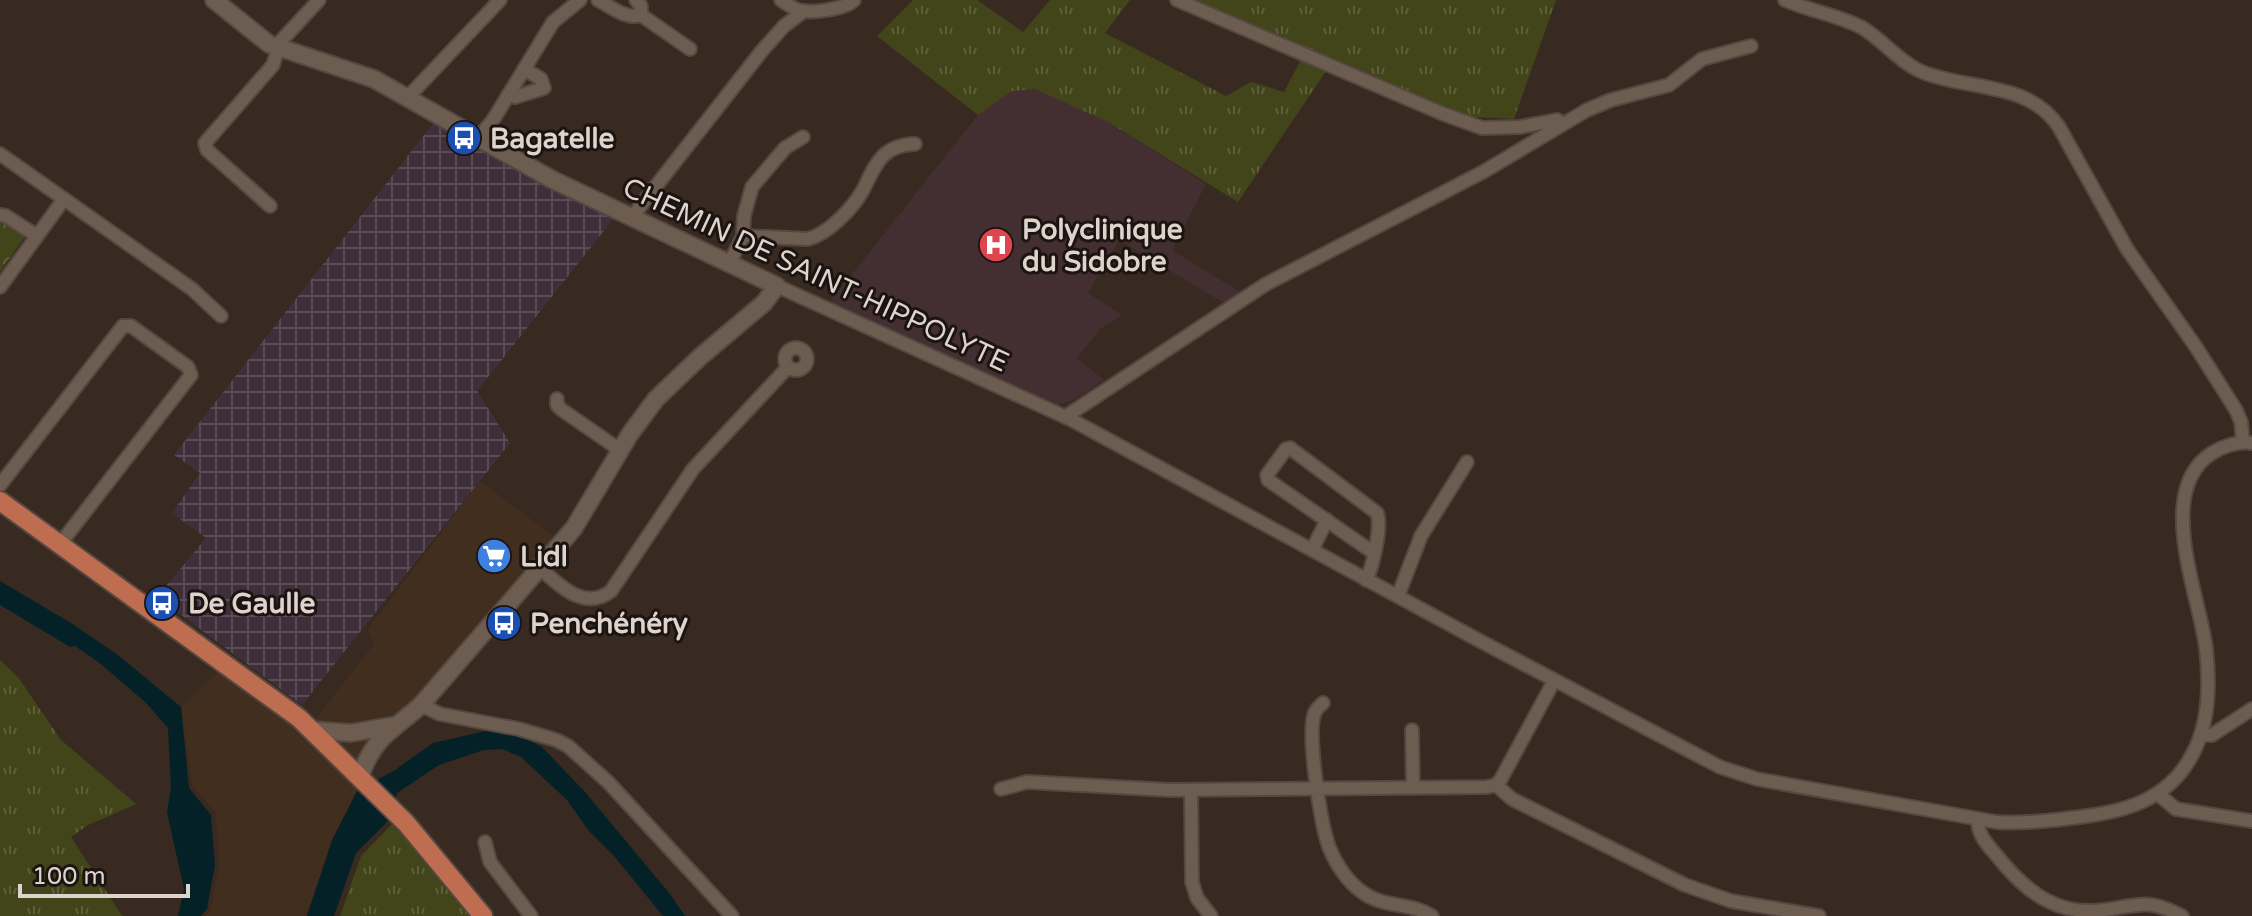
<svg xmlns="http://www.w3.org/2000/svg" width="2252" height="916" font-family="'Varela Round',sans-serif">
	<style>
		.built { fill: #422e1f }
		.industrial { fill: url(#industrial-grid) }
		.medical { fill: #432f32 }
		.grass { fill: url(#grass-tufts) }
		.forest { fill: url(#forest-crowns) }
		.water { fill: #032127 }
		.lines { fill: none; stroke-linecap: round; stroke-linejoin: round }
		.street-casing { stroke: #544840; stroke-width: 16 }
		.secondary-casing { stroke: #544840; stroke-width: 20 }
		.primary-casing { stroke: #544840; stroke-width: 22 }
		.street { stroke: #6d5d51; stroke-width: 12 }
		.secondary { stroke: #6d5d51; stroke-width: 16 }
		.primary { stroke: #bf6d50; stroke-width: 18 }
		.labels { text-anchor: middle; stroke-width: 6; stroke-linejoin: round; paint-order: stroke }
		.poi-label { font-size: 28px; font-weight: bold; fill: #ded4cd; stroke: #1b1410; text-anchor: start }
		.street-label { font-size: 28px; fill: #ded4cd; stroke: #1b1410 }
	</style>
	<defs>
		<pattern id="industrial-grid" width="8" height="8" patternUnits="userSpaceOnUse" patternTransform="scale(2)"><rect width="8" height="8" fill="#3f2f3b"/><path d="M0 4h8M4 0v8" fill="none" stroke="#5a4c56"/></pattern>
		<pattern id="grass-tufts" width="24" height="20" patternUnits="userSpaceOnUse" patternTransform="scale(2)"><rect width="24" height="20" fill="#42441a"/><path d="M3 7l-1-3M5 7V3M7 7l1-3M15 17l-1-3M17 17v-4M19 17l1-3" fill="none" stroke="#5d5e3a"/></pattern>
		<pattern id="forest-crowns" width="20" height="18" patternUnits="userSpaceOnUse" patternTransform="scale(2)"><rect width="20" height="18" fill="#42441a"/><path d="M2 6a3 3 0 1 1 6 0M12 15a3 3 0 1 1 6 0" fill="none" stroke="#5d5e3a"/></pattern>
	</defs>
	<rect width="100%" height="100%" fill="#382a20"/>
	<!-- built -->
	<polygon class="built" points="480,481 563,543 421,705 372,769 357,791 305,916 205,916 211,909 219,866 216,813 192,785 181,707 219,670 307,730 374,644 368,629"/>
	<!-- industrial -->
	<polygon class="industrial" points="435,121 615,217 477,391 510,443 302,705 157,597 206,538 172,513 200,473 174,455"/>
	<!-- medical -->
	<polygon class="medical" points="1023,88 1035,89 1047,93 1108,122 1206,184 1172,250 1240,292 1224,303 1119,240 1088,293 1122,315 1100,329 1077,358 1104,380 1072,401 1056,405 830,302 978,115 1012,91"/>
	<!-- grass -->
	<g class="grass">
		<polygon points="913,0 977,0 1023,32 1050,0 1130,0 1105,33 1226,96 1251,82 1284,92 1306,50 1294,42 1189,0 1556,0 1514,119 1473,117 1326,71 1238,202 1108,122 1035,89 1012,91 978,115 877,36"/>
		<polygon points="0,660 18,677 61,740 136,804 88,825 71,837 122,916 0,916"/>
		<polygon points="395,821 474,916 340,916 361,856"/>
	</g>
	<!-- forest -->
	<polygon class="forest" points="5,221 26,235 0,272 0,222"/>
	<!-- water -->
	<g class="water">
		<polygon points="0,581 71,623 118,655 181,707 189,788 211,815 215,865 207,909 201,916 178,916 184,889 167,812 171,788 168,728 146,703 101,664 75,646 70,647 0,605"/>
		<polygon points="485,731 518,735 542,747 585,792 670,894 685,916 663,916 614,856 589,831 567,800 521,757 502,749 484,750 439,765 397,793 389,820 356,853 334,916 307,916 332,840 357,791 395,770 433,743"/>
	</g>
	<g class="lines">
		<!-- street casing -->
		<g class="street-casing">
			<g id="street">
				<path d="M 598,0 C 611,7 627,20 641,15 L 641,6 L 636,0"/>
				<path d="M 781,0 C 786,3 792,8 798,10 C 810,14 846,9 854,0"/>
				<polyline points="1177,0 1441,113 1482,128 1520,127 1557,120 1563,124"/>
				<path d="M 1785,0 C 1810,11 1837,15 1861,27 C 1882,39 1898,61 1920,71 C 1966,91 2028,80 2059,127 L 2127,249 L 2196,347 L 2236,410 L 2241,422 L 2243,442"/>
				<polyline points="641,15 690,49"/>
				<polyline points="509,94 515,97 544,88 541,79 524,69"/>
				<polyline points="408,97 500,0"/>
				<polyline points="478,138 493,120 553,22 580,0"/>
				<polyline points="0,154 192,289 221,316"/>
				<polyline points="270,206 207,150 205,143 273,65 280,42 319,0"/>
				<polyline points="0,215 6,216 37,236"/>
				<polyline points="631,218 761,52 784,26 804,11"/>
				<path d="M 743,236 L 808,239 C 828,234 853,208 863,190 C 876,164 882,145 915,144"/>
				<polyline points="729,264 743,236 744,216 752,187 785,148 803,137"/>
				<path d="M 777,286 L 1070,419 L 1482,642 L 1720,767 L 1757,779 L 1996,822 C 2026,824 2056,820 2087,816 C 2131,810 2170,797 2192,755 C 2210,723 2210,683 2206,648 C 2199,594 2154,490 2212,453 C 2224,446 2237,441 2252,443"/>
				<polyline points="0,287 64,199"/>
				<circle cx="796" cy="359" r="11"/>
				<polyline points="557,399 557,405 562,410 620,450"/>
				<polyline points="1065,417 1266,284 1483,172 1587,110 1611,100 1669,85 1702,59 1751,46"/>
				<polyline points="0,485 123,326 131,326 188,367 191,375 60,544"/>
				<polyline points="1312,550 1327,520"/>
				<path d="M 541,569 C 561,587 585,611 611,591 L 693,469 L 788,367"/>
				<path d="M 1366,580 C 1373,567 1382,526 1377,513 L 1290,448 L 1286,449 L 1267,475 L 1268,480 L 1374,553"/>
				<polyline points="1398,596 1421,536 1467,462"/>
				<path d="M 1323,703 C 1320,706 1317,708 1315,712 C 1306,733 1321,824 1329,847 C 1336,864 1347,881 1362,892 C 1383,908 1410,902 1432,916"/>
				<polyline points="421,705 440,714 519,729 556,740 568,746 608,782 732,916"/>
				<polyline points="1412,730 1413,787"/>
				<polyline points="2202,735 2212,735 2252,709"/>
				<polyline points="1496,785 1512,799 1685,885 1731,901 1819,916"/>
				<polyline points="1001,789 1027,782 1169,790 1487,787 1496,785 1501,779 1554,681"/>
				<polyline points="1191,790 1192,882 1197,898 1211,916"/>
				<polyline points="2159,795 2176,809 2252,821"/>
				<path d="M 1978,820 C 1977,837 1992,849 2002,862 C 2029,894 2059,916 2104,910 C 2140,905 2147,898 2182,916"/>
				<polyline points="485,842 490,862 531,916"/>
			</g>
		</g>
		<!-- secondary casing -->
		<g class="secondary-casing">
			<g id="secondary">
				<path d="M 214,0 L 269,44 L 374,79 L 553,180 L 777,286 L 764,303 L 700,357 L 656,399 L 630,434 L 574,528 L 421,705 C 391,732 374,736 360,777"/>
				<polyline points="311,730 351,733 391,726"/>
			</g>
		</g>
		<!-- primary casing -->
		<g class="primary-casing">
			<polyline id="primary" points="0,501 299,718 406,823 483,916"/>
		</g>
		<!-- street -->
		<use href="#street" class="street"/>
		<!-- secondary -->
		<use href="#secondary" class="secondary"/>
		<!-- primary -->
		<use href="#primary" class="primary"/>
	</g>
	<!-- icons -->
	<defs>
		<g id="bus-disc" transform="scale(1.8)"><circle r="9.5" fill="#1a4fb4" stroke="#1b1410"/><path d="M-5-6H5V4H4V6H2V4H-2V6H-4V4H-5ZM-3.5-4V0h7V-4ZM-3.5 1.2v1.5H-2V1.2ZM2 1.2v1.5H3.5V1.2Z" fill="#fff"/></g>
		<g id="hospital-disc" transform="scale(1.8)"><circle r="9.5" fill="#e0444e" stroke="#1b1410"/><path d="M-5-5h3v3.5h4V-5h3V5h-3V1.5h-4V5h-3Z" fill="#fff"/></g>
		<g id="supermarket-disc" transform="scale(1.8)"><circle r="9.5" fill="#3f7fe0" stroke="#1b1410"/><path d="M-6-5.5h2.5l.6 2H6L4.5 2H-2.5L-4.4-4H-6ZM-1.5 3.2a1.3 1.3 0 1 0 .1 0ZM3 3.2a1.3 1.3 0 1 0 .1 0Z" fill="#fff"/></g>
	</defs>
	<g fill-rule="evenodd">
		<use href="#bus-disc" x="464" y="138"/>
		<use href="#hospital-disc" x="996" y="245"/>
		<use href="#supermarket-disc" x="494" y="556"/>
		<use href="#bus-disc" x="162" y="603"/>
		<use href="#bus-disc" x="504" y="623"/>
	</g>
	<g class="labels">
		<!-- poi labels -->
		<g class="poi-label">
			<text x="490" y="148">Bagatelle</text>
			<text x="1022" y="239">Polyclinique<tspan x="1022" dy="32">du Sidobre</tspan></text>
			<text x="520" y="566">Lidl</text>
			<text x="188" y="613">De Gaulle</text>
			<text x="530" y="633">Penchénéry</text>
		</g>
		<!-- street labels -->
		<g class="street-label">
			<text transform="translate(816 274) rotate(25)" y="10">CHEMIN DE SAINT-HIPPOLYTE</text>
		</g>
	</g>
	<!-- scale -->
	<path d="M20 884v12h168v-12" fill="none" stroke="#ded4cd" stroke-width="4"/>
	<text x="32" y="884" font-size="24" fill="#ded4cd" stroke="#1b1410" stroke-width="6" paint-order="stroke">100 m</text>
</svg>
